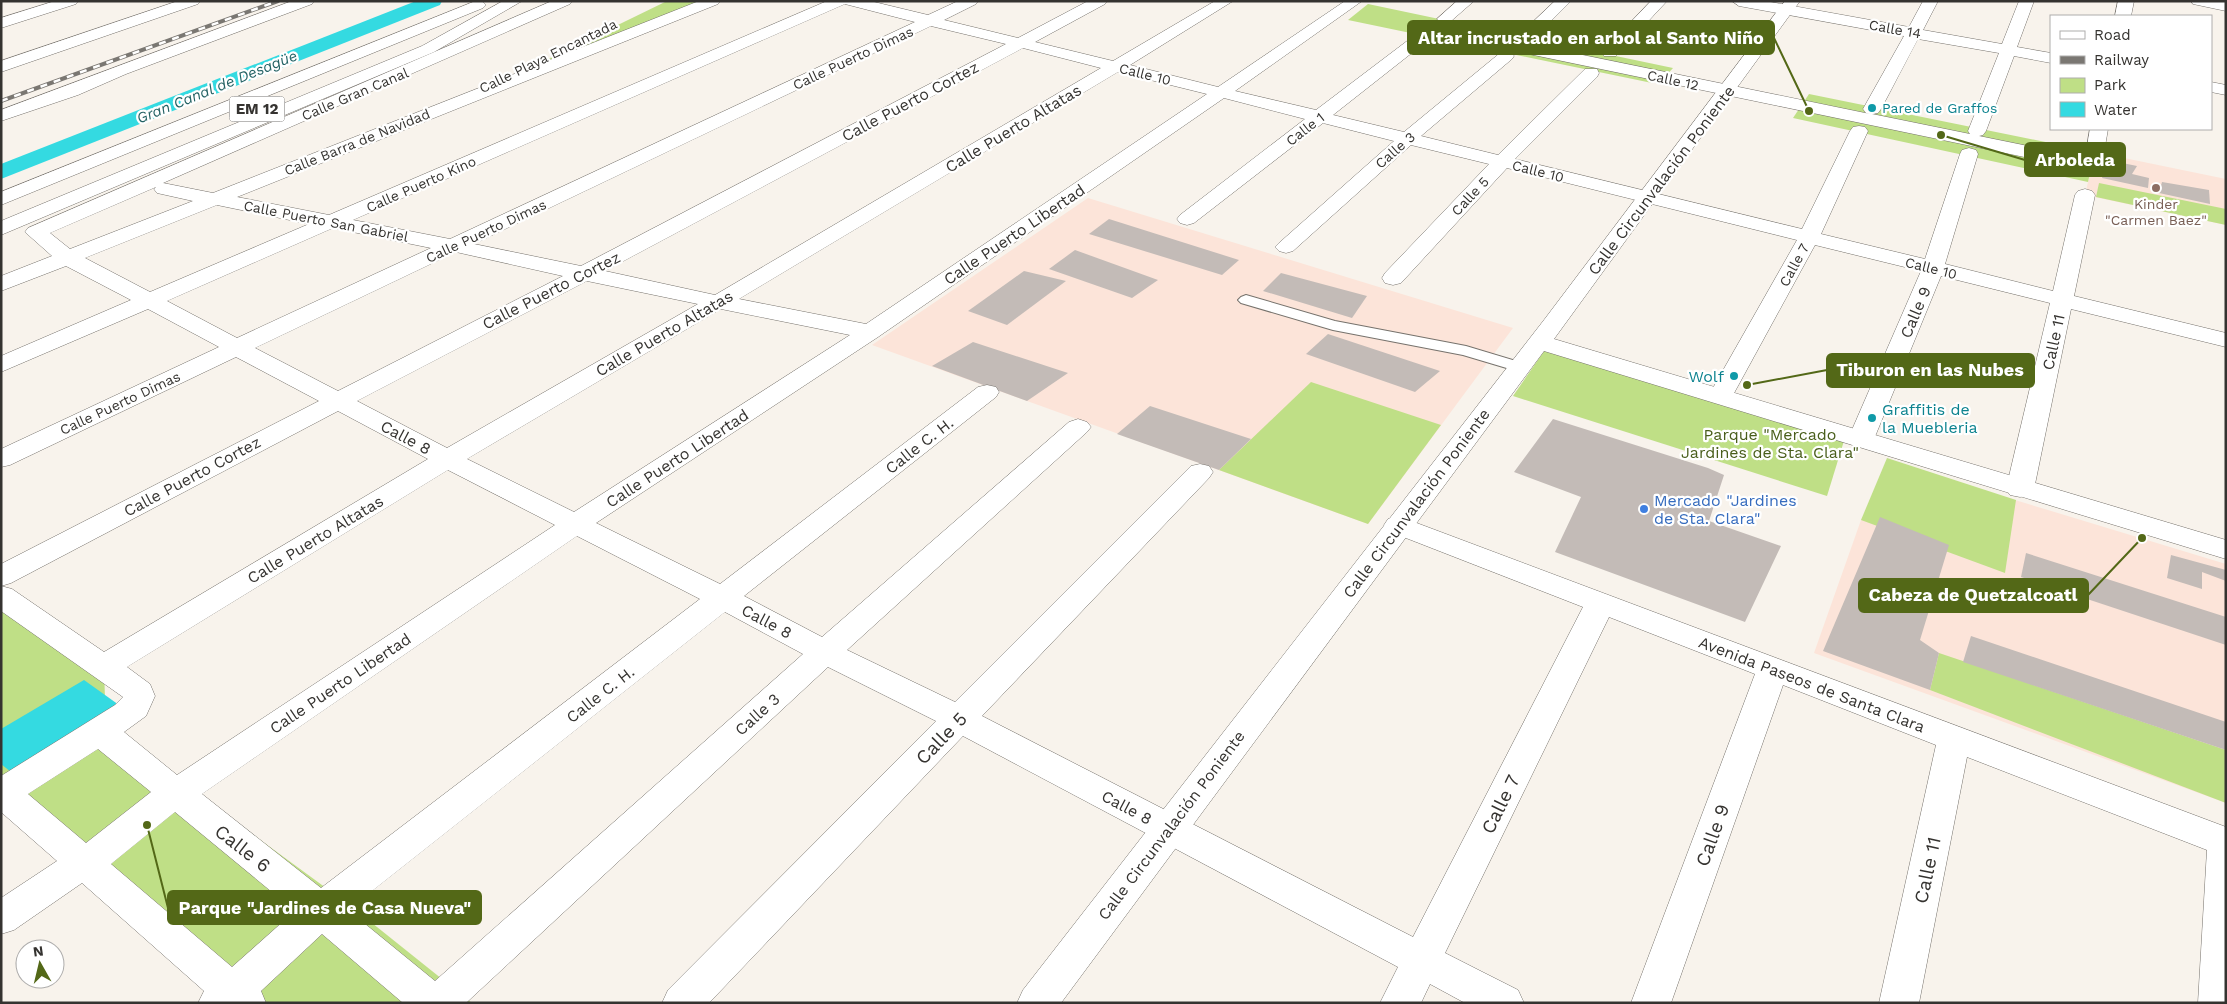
<svg xmlns="http://www.w3.org/2000/svg" width="2227" height="1004" font-family="'Work Sans',sans-serif">
	<style>
		.education { fill: #fce4d9 }
		.green { fill: #bfdf86 }
		.water { fill: #34dae1 }
		.lines { fill: none; stroke-linecap: round; stroke-linejoin: round }
		.canal { fill: #34dae1; fill-rule: evenodd }
		.building { fill: #c3bbb7 }
		.lane-casing { stroke: #76726c; stroke-width: 2 }
		.street-casing { stroke: #76726c; stroke-width: 1 }
		.secondary-casing { stroke: #76726c; stroke-width: 1 }
		.highway-casing { stroke: #76726c; stroke-width: 1 }
		.lane { fill: #fff; fill-rule: evenodd }
		.street { fill: #fff; fill-rule: evenodd }
		.secondary { fill: #fff; fill-rule: evenodd }
		.highway { fill: #fff; fill-rule: evenodd }
		.rail-casing { stroke: #7a7772; stroke-width: 4 }
		.rail { stroke: #fff; stroke-width: 2.5; stroke-dasharray: 7; stroke-linecap: butt }
		.culture-dot { fill: #0f9aa8; stroke: #fff; stroke-width: 2 }
		.education-dot { fill: #8d6e63; stroke: #fff; stroke-width: 2 }
		.shop-dot { fill: #3f7fe0; stroke: #fff; stroke-width: 2 }
		.labels { text-anchor: middle; stroke-width: 4.5; stroke-linejoin: round; paint-order: stroke }
		.far-street-label { font-size: 14px; fill: #353330; stroke: #fff }
		.far-culture-label { font-size: 14px; fill: #0d838f; stroke: #fff; text-anchor: start }
		.far-education-label { font-size: 14px; fill: #785e54; stroke: #fff }
		.far-water-label { font-size: 15px; font-style: italic; fill: #236264; stroke: #fff }
		.shield { fill: #fff; stroke: #72706e; stroke-width: 1 }
		.shield-label { font-size: 15px; font-weight: bold; fill: #353330 }
		.street-label { font-size: 16px; fill: #353330; stroke: #fff }
		.culture-label { font-size: 16px; fill: #0d838f; stroke: #fff; text-anchor: end }
		.park-label { font-size: 16px; fill: #495e1b; stroke: #fff }
		.shop-label { font-size: 16px; fill: #366cbe; stroke: #fff; text-anchor: start }
		.near-street-label { font-size: 19px; fill: #353330; stroke: #fff }
		.leader { fill: none; stroke: #536817; stroke-width: 2 }
		.callout-dot { fill: #536817; stroke: #fff; stroke-width: 2 }
		.callout { fill: #536817; stroke: #536817; stroke-width: 2 }
		.callout-label { font-size: 18px; text-anchor: middle; font-weight: bold; fill: #fff }
	</style>
	<rect width="100%" height="100%" fill="#f8f3ec"/>
	<!-- education -->
	<g class="education">
		<polygon points="2095,152 2226,179 2226,225 2085,195"/>
		<polygon points="1088,198 1513,328 1368,524 872,345"/>
		<polygon points="1893,463 2226,564 2226,803 1814,653 1861,520"/>
	</g>
	<!-- green -->
	<g class="green">
		<polygon points="667,1 708,1 557,61 548,59"/>
		<polygon points="1368,4 1673,68 1665,77 1652,83 1348,20"/>
		<polygon points="1809,94 2095,152 2088,182 1793,118"/>
		<polygon points="2099,183 2226,209 2226,225 2096,197"/>
		<polygon points="1551,341 1847,431 1827,496 1513,396"/>
		<polygon points="1311,382 1441,425 1368,524 1219,470"/>
		<polygon points="1887,458 2016,500 2005,573 1861,520"/>
		<polygon points="1,600 104,670 106,727 352,907 472,1003 251,1003 1,789"/>
		<polygon points="1939,653 2226,750 2226,803 1930,690"/>
	</g>
	<!-- water -->
	<polygon class="water" points="84,680 119,705 11,772 1,764 1,729"/>
	<g class="lines">
		<!-- canal -->
		<polygon class="canal" points="416,1 442,1 440,5 1,179 1,164"/>
	</g>
	<!-- building -->
	<g class="building">
		<polygon points="2108,160 2137,166 2132,174 2149,178 2148,188 2102,178"/>
		<polygon points="2162,182 2209,190 2210,204 2159,193"/>
		<polygon points="1109,219 1239,260 1222,275 1089,234"/>
		<polygon points="1075,250 1158,280 1132,298 1049,269"/>
		<polygon points="1024,271 1066,281 1007,325 968,311"/>
		<polygon points="1281,273 1367,296 1352,318 1263,291"/>
		<polygon points="1328,334 1440,371 1415,392 1306,354"/>
		<polygon points="973,342 1068,373 1027,401 932,366"/>
		<polygon points="1150,406 1251,439 1219,470 1117,434"/>
		<polygon points="1553,419 1708,468 1724,475 1709,521 1781,546 1745,622 1555,552 1581,497 1514,472"/>
		<polygon points="1880,517 1949,545 1920,640 1939,653 1930,690 1823,651"/>
		<polygon points="2026,553 2226,617 2226,645 2021,577"/>
		<polygon points="2171,555 2226,570 2226,581 2202,572 2202,589 2167,578"/>
		<polygon points="1971,636 2226,722 2226,750 1963,662"/>
	</g>
	<g class="lines">
		<!-- lane casing -->
		<g class="lane-casing">
			<polygon id="lane" points="1246,295 1335,321 1466,346 1526,364 1528,367 1526,370 1520,372 1463,355 1333,330 1241,303 1238,300 1241,297"/>
		</g>
		<!-- street casing -->
		<g class="street-casing">
			<g id="street">
				<polygon points="55,1 78,1 76,4 1,28 1,18"/>
				<polygon points="178,1 200,1 198,4 1,72 1,61"/>
				<polygon points="292,1 314,1 312,4 126,74 78,95 1,121 1,110"/>
				<path d="M 552,1 L 572,1 L 570,4 L 163,183 L 213,193 L 699,1 L 720,1 L 718,4 L 237,197 L 329,215 L 827,1 L 870,1 L 928,15 L 958,1 L 978,1 L 976,4 L 944,20 L 1018,38 L 1088,1 L 1107,1 L 1105,4 L 1035,42 L 1113,61 L 1215,1 L 1233,1 L 1130,65 L 1218,87 L 1345,1 L 1362,1 L 1235,91 L 1316,110 L 1415,35 L 1427,35 L 1429,38 L 1427,41 L 1333,115 L 1404,132 L 1500,53 L 1512,53 L 1514,56 L 1512,59 L 1421,136 L 1498,155 L 1585,69 L 1597,69 L 1599,73 L 1597,77 L 1515,159 L 1802,229 L 1850,131 L 1853,127 L 1859,126 L 1865,127 L 1868,131 L 1821,234 L 1925,259 L 1960,154 L 1962,150 L 1969,148 L 1976,150 L 1978,154 L 1945,264 L 2053,291 L 2075,195 L 2078,191 L 2085,189 L 2092,191 L 2095,195 L 2074,296 L 2226,333 L 2226,347 L 2071,309 L 2034,489 L 2030,495 L 2020,497 L 2010,495 L 2006,489 L 2050,303 L 1941,276 L 1874,439 L 1870,445 L 1861,447 L 1852,445 L 1848,439 L 1921,271 L 1815,245 L 1733,395 L 1730,400 L 1721,402 L 1712,400 L 1709,395 L 1797,240 L 1507,168 L 1401,283 L 1393,285 L 1385,283 L 1382,278 L 1385,273 L 1489,164 L 1411,145 L 1293,251 L 1286,253 L 1279,251 L 1275,247 L 1279,243 L 1394,141 L 1323,123 L 1194,223 L 1187,225 L 1180,223 L 1177,219 L 1180,215 L 1305,119 L 1224,98 L 878,337 L 596,523 L 720,584 L 978,387 L 987,385 L 996,387 L 999,392 L 996,397 L 744,596 L 822,637 L 1069,422 L 1078,419 L 1087,422 L 1091,427 L 1087,432 L 847,650 L 955,702 L 1191,466 L 1200,464 L 1209,466 L 1213,472 L 1209,478 L 982,716 L 1413,937 L 1583,607 L 1388,531 L 1384,525 L 1388,519 L 1398,516 L 2226,827 L 2226,1003 L 2198,1003 L 2207,850 L 1967,757 L 1919,1003 L 1879,1003 L 1936,745 L 1783,685 L 1671,1003 L 1631,1003 L 1755,674 L 1609,617 L 1445,953 L 1518,990 L 1524,1003 L 1465,1003 L 1430,984 L 1421,1003 L 1380,1003 L 1398,967 L 963,736 L 709,1003 L 662,1003 L 668,990 L 936,721 L 828,667 L 466,1003 L 403,1003 L 322,934 L 261,991 L 266,1003 L 198,1003 L 204,991 L 82,883 L 14,930 L 1,934 L 1,898 L 57,861 L 1,812 L 1,776 L 115,705 L 123,697 L 1,611 L 1,586 L 12,589 L 104,652 L 428,459 L 338,411 L 11,583 L 1,586 L 1,564 L 319,401 L 236,357 L 10,465 L 1,467 L 1,449 L 219,347 L 148,309 L 1,372 L 1,356 L 131,300 L 66,266 L 1,291 L 1,276 L 52,256 L 25,232 L 28,228 ZM 845,4 L 915,22 L 450,239 L 353,220 ZM 931,26 L 1006,44 L 581,266 L 474,244 ZM 1023,48 L 1101,68 L 715,295 L 605,271 ZM 1118,72 L 1207,94 L 866,324 L 739,299 ZM 156,187 L 154,189 L 157,193 L 193,201 L 70,249 L 50,233 ZM 217,205 L 309,224 L 150,292 L 85,258 ZM 333,228 L 431,248 L 237,338 L 167,301 ZM 456,252 L 563,276 L 338,391 L 255,348 ZM 587,281 L 698,304 L 447,448 L 357,401 ZM 721,309 L 850,335 L 574,512 L 467,459 ZM 448,470 L 555,525 L 177,775 L 124,732 L 146,716 L 155,696 L 150,684 L 127,667 ZM 577,536 L 700,599 L 321,888 L 202,794 ZM 725,612 L 803,654 L 435,981 L 348,910 ZM 98,749 L 151,792 L 86,843 L 28,794 ZM 175,812 L 295,911 L 232,967 L 111,864 Z"/>
				<polygon points="1457,1 1474,1 1450,22 1440,22 1437,19"/>
				<polygon points="1555,1 1571,1 1533,39 1521,39 1519,36 1521,33"/>
				<polygon points="1651,1 1667,1 1616,56 1604,56 1602,53 1604,50"/>
				<path d="M 1732,1 L 1765,1 L 1909,27 L 1923,1 L 1938,1 L 1923,30 L 2002,44 L 2019,1 L 2034,1 L 2017,47 L 2051,53 L 2051,63 L 2014,56 L 1986,131 L 1983,135 L 1979,136 L 2092,159 L 2099,161 L 2102,165 L 2099,169 L 2092,171 L 1432,34 L 1426,32 L 1424,29 L 1426,26 L 1432,24 L 1870,114 L 1866,113 L 1863,109 L 1904,36 L 1739,6 ZM 1918,39 L 1999,53 L 1968,131 L 1970,134 L 1872,114 L 1878,113 L 1881,109 Z"/>
				<polygon points="2118,1 2134,1 2131,16 2115,16"/>
				<polygon points="2211,82 2226,85 2226,95 2211,92"/>
				<polygon points="2090,129 2108,129 2104,152 2102,156 2095,158 2088,156 2086,152"/>
			</g>
		</g>
		<!-- secondary casing -->
		<g class="secondary-casing">
			<g id="secondary">
				<polygon points="1785,1 1800,1 1554,339 2226,540 2226,559 1544,351 1061,1003 1017,1003 1023,990 1544,320"/>
				<polygon points="2191,1 2226,1 2226,11 2193,4"/>
			</g>
		</g>
		<!-- highway casing -->
		<g class="highway-casing">
			<g id="highway">
				<polygon points="503,1 522,1 434,52 1,235 1,221 422,46"/>
				<polygon points="473,2 483,2 486,5 483,8 1,205 1,192"/>
			</g>
		</g>
		<!-- lane -->
		<use href="#lane" class="lane"/>
		<!-- street -->
		<use href="#street" class="street"/>
		<!-- secondary -->
		<use href="#secondary" class="secondary"/>
		<!-- highway -->
		<use href="#highway" class="highway"/>
		<!-- rail casing -->
		<g class="rail-casing">
			<polyline id="rail" points="1,101 278,1"/>
		</g>
		<!-- rail -->
		<use href="#rail" class="rail"/>
	</g>
	<!-- markers -->
	<g class="culture-dot">
		<circle cx="1872" cy="108" r="5"/>
		<circle cx="1734" cy="376" r="5"/>
		<circle cx="1872" cy="418" r="5"/>
	</g>
	<circle class="education-dot" cx="2156" cy="188" r="5"/>
	<circle class="shop-dot" cx="1644" cy="509" r="5"/>
	<g class="labels">
		<!-- far-street labels -->
		<g class="far-street-label">
			<text transform="translate(1895 29) rotate(10)" y="5">Calle 14</text>
			<text transform="translate(548 56) rotate(-26)" y="5">Calle Playa Encantada</text>
			<text transform="translate(853 58) rotate(-25)" y="5">Calle Puerto Dimas</text>
			<text transform="translate(1145 74) rotate(14)" y="5">Calle 10</text>
			<text transform="translate(1673 80) rotate(12)" y="5">Calle 12</text>
			<text transform="translate(355 94) rotate(-23)" y="5">Calle Gran Canal</text>
			<text transform="translate(1305 129) rotate(-38)" y="5">Calle 1</text>
			<text transform="translate(357 142) rotate(-22)" y="5">Calle Barra de Navidad</text>
			<text transform="translate(1395 150) rotate(-41)" y="5">Calle 3</text>
			<text transform="translate(1538 171) rotate(14)" y="5">Calle 10</text>
			<text transform="translate(421 184) rotate(-24)" y="5">Calle Puerto Kino</text>
			<text transform="translate(1470 196) rotate(-47)" y="5">Calle 5</text>
			<text transform="translate(326 221) rotate(11)" y="5">Calle Puerto San Gabriel</text>
			<text transform="translate(486 231) rotate(-25)" y="5">Calle Puerto Dimas</text>
			<text transform="translate(1794 265) rotate(-61)" y="5">Calle 7</text>
			<text transform="translate(1931 268) rotate(14)" y="5">Calle 10</text>
			<text transform="translate(120 403) rotate(-25)" y="5">Calle Puerto Dimas</text>
		</g>
		<!-- far-culture labels -->
		<g class="far-culture-label">
			<text x="1882" y="113">Pared de Graffos</text>
		</g>
		<!-- far-education labels -->
		<g class="far-education-label">
			<text x="2156" y="209">Kinder<tspan x="2156" dy="16">"Carmen Baez"</tspan></text>
		</g>
		<!-- far-water labels -->
		<g class="far-water-label">
			<text transform="translate(217 87) rotate(-22)" y="5">Gran Canal de Desagüe</text>
		</g>
		<!-- shield labels -->
		<rect class="shield" x="229.5" y="96.5" width="55" height="25" rx="4"/>
		<g class="shield-label">
			<text x="257" y="114">EM 12</text>
		</g>
		<!-- street labels -->
		<g class="street-label">
			<text transform="translate(910 101) rotate(-28)" y="6">Calle Puerto Cortez</text>
			<text transform="translate(1013 128) rotate(-31)" y="6">Calle Puerto Altatas</text>
			<text transform="translate(1661 180) rotate(-53)" y="6">Calle Circunvalación Poniente</text>
			<text transform="translate(1014 234) rotate(-34)" y="6">Calle Puerto Libertad</text>
			<text transform="translate(551 290) rotate(-27)" y="6">Calle Puerto Cortez</text>
			<text transform="translate(1915 312) rotate(-67)" y="6">Calle 9</text>
			<text transform="translate(664 333) rotate(-30)" y="6">Calle Puerto Altatas</text>
			<text transform="translate(2053 342) rotate(-78)" y="6">Calle 11</text>
			<text transform="translate(406 437) rotate(28)" y="6">Calle 8</text>
			<text transform="translate(919 445) rotate(-38)" y="6">Calle C. H.</text>
			<text transform="translate(677 458) rotate(-33)" y="6">Calle Puerto Libertad</text>
			<text transform="translate(192 476) rotate(-28)" y="6">Calle Puerto Cortez</text>
			<text transform="translate(1416 503) rotate(-53)" y="6">Calle Circunvalación Poniente</text>
			<text transform="translate(315 539) rotate(-31)" y="6">Calle Puerto Altatas</text>
			<text transform="translate(767 621) rotate(28)" y="6">Calle 8</text>
			<text transform="translate(340 683) rotate(-34)" y="6">Calle Puerto Libertad</text>
			<text transform="translate(1812 684) rotate(21)" y="6">Avenida Paseos de Santa Clara</text>
			<text transform="translate(600 694) rotate(-38)" y="6">Calle C. H.</text>
			<text transform="translate(757 714) rotate(-42)" y="6">Calle 3</text>
			<text transform="translate(1127 807) rotate(28)" y="6">Calle 8</text>
			<text transform="translate(1171 825) rotate(-53)" y="6">Calle Circunvalación Poniente</text>
		</g>
		<!-- culture labels -->
		<g class="culture-label">
			<text x="1724" y="382">Wolf</text>
			<text x="1882" y="415" text-anchor="start">Graffitis de<tspan x="1882" dy="18">la Muebleria</tspan></text>
		</g>
		<!-- park labels -->
		<g class="park-label">
			<text x="1770" y="440">Parque "Mercado<tspan x="1770" dy="18">Jardines de Sta. Clara"</tspan></text>
		</g>
		<!-- shop labels -->
		<g class="shop-label">
			<text x="1654" y="506">Mercado "Jardines<tspan x="1654" dy="18">de Sta. Clara"</tspan></text>
		</g>
		<!-- near-street labels -->
		<g class="near-street-label">
			<text transform="translate(941 738) rotate(-46)" y="7">Calle 5</text>
			<text transform="translate(1500 804) rotate(-64)" y="7">Calle 7</text>
			<text transform="translate(1712 835) rotate(-70)" y="7">Calle 9</text>
			<text transform="translate(243 848) rotate(38)" y="7">Calle 6</text>
			<text transform="translate(1927 870) rotate(-78)" y="7">Calle 11</text>
		</g>
	</g>
	<!-- callouts -->
	<path class="leader" d="M1809 111L1774 38M1941 135L2025 160M1747 385L1827 370M2142 538L2088 595M147 825L168 908"/>
	<g class="callout-dot">
		<circle cx="1809" cy="111" r="5"/>
		<circle cx="1941" cy="135" r="5"/>
		<circle cx="1747" cy="385" r="5"/>
		<circle cx="2142" cy="538" r="5"/>
		<circle cx="147" cy="825" r="5"/>
	</g>
	<g class="callout">
		<rect x="1408" y="21" width="366" height="33" rx="5"/>
		<rect x="2025" y="143" width="100" height="33" rx="5"/>
		<rect x="1827" y="354" width="207" height="33" rx="5"/>
		<rect x="1859" y="579" width="229" height="33" rx="5"/>
		<rect x="168" y="891" width="313" height="33" rx="5"/>
	</g>
	<g class="callout-label">
		<text x="1591" y="44">Altar incrustado en arbol al Santo Niño</text>
		<text x="2075" y="166">Arboleda</text>
		<text x="1930" y="376">Tiburon en las Nubes</text>
		<text x="1973" y="601">Cabeza de Quetzalcoatl</text>
		<text x="325" y="914">Parque "Jardines de Casa Nueva"</text>
	</g>
	<!-- border -->
	<rect width="2227" height="1004" fill="none" stroke="#353330" stroke-width="5"/>
	<!-- legend -->
	<rect x="2050" y="15" width="162" height="115" fill="#ffffff" stroke="#aeadac"/>
	<rect x="2060" y="31" width="25" height="8" fill="#ffffff" stroke="#aeadac"/>
	<text x="2094" y="40" font-size="15" fill="#353330">Road</text>
	<rect x="2060" y="56" width="25" height="8" fill="#7a7772" stroke="#aeadac"/>
	<text x="2094" y="65" font-size="15" fill="#353330">Railway</text>
	<rect x="2060" y="78" width="25" height="15" fill="#bfdf86" stroke="#aeadac"/>
	<text x="2094" y="90" font-size="15" fill="#353330">Park</text>
	<rect x="2060" y="102" width="25" height="15" fill="#34dae1" stroke="#aeadac"/>
	<text x="2094" y="115" font-size="15" fill="#353330">Water</text>
	<!-- north arrow -->
	<g transform="translate(40 964) rotate(352)"><circle r="24" fill="#ffffff" stroke="#aeadac"/>
	<path d="M0-4L9 19L0 12L-9 19Z" fill="#536817"/>
	<text y="-8" font-size="14" font-weight="bold" text-anchor="middle" fill="#353330">N</text>
	</g>
</svg>
